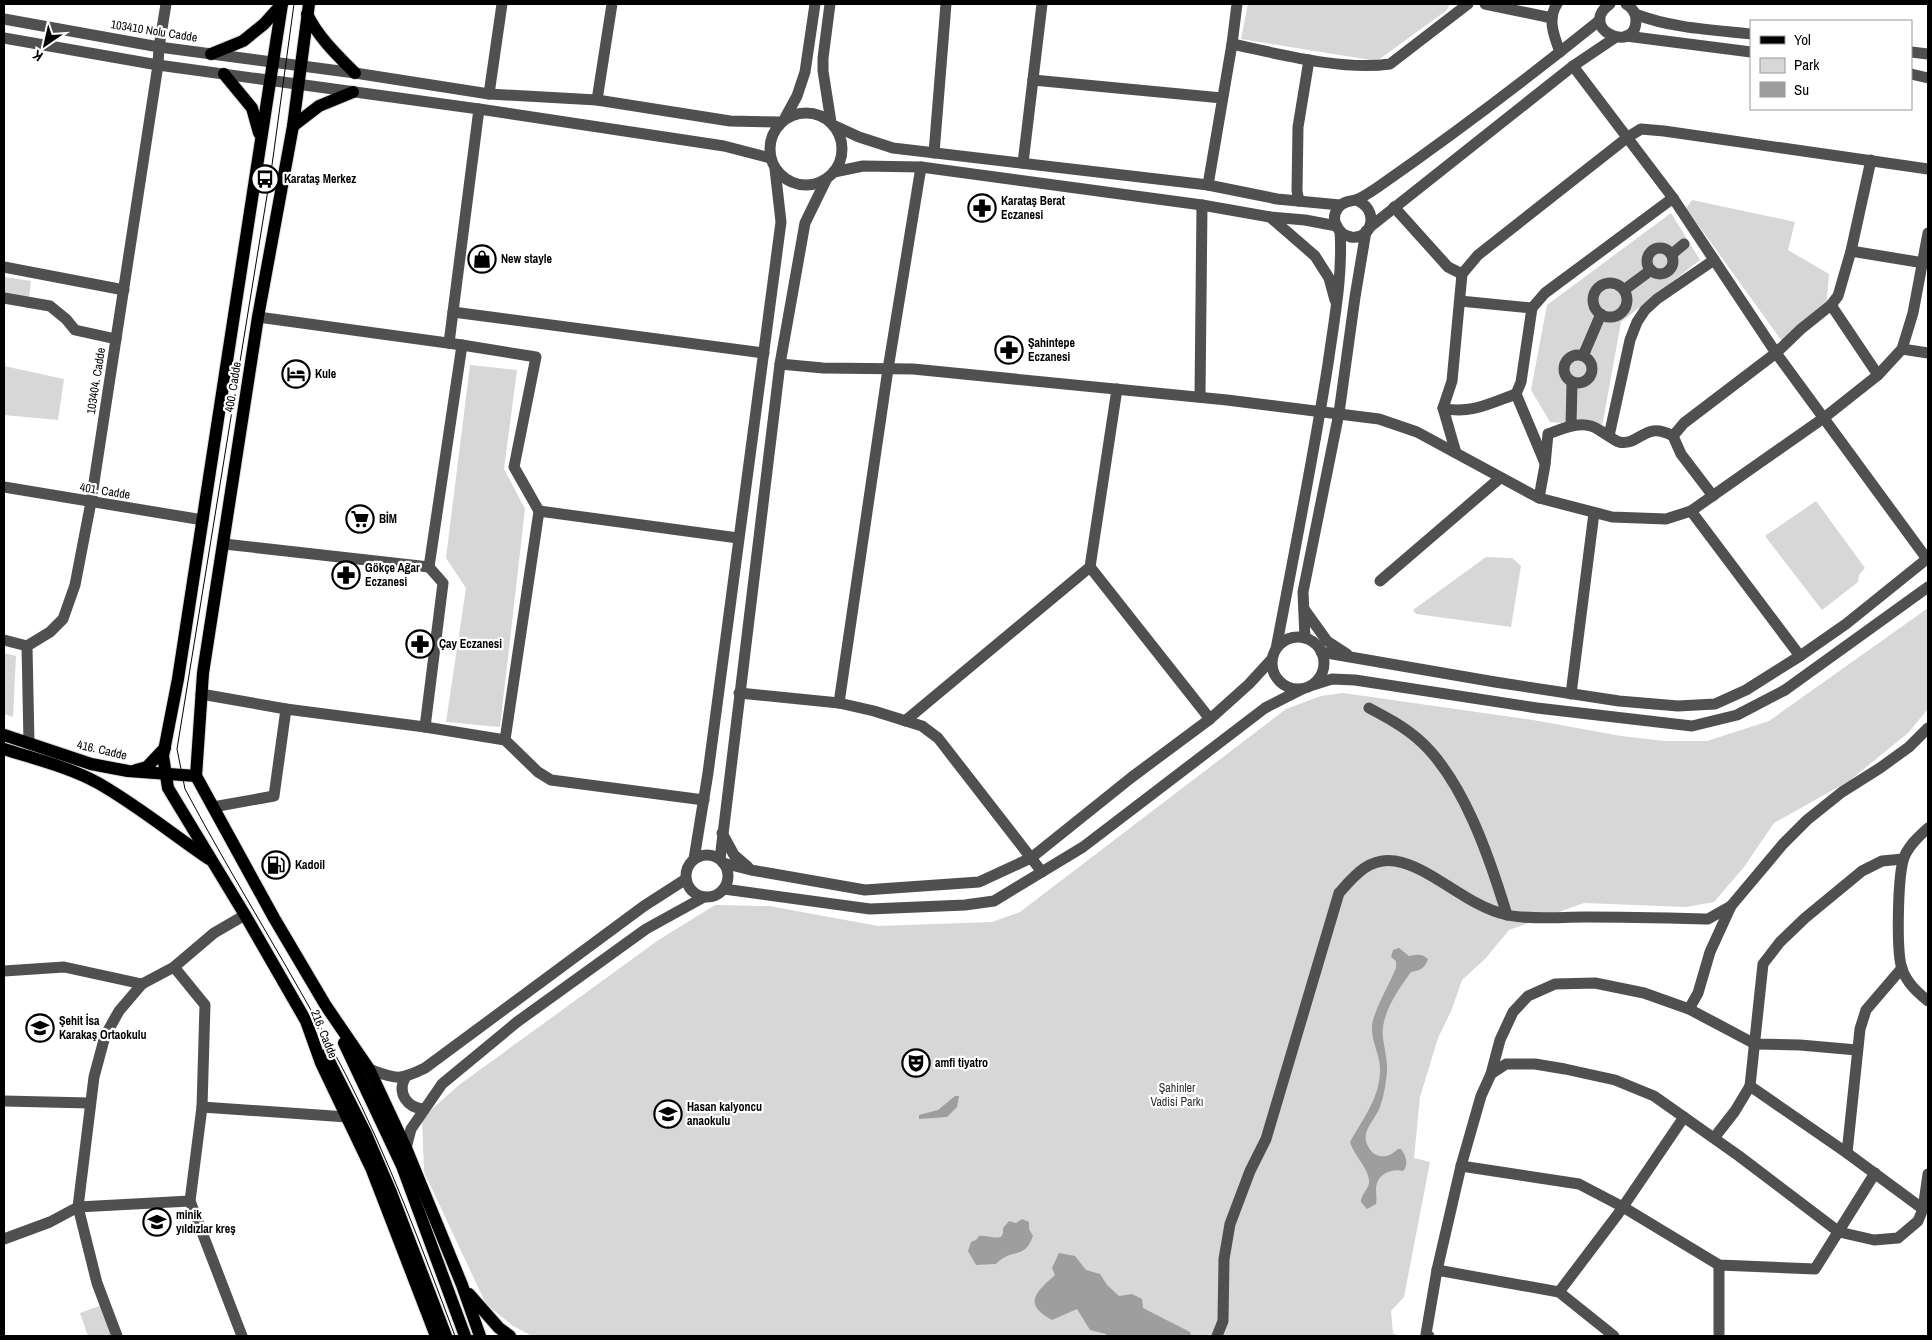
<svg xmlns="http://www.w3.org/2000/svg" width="1932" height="1340" font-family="'Archivo Narrow',sans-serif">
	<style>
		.green { fill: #d7d7d7 }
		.water { fill: #9e9e9e }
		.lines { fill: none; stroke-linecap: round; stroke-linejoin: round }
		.major-casing { stroke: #dbdbdb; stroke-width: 14 }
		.minor { stroke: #505050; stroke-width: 11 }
		.major { stroke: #000; stroke-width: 12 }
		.tram { stroke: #000; stroke-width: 1 }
		.labels { text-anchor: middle; stroke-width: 4.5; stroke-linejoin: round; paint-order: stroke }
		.street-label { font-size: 12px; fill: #000; stroke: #fff }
		.poi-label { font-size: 12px; font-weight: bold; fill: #000; stroke: #fff; text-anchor: start }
		.park-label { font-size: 12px; fill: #2e2e2e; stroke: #fff }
	</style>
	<rect width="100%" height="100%" fill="#fff"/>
	<!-- green -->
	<g class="green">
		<polygon points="1248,4 1450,4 1447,10 1377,61 1241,39"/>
		<polygon points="1692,200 1795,222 1788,250 1829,274 1826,310 1784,344 1686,208"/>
		<polygon points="1671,213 1700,260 1621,322 1602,427 1550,422 1531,390 1547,305"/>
		<polygon points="4,277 31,281 29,298 4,294"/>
		<polygon points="470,365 517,370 504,469 525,509 500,727 446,722 466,588 446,558"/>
		<polygon points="4,366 64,379 58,420 4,415"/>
		<polygon points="1816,501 1865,568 1859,575 1858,582 1822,610 1765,536"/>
		<polygon points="1486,557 1512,558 1521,566 1511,627 1416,614 1413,610"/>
		<polygon points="1928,608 1928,709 1908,733 1849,781 1774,823 1744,867 1714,902 1686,907 1584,903 1509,930 1485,959 1462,980 1452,1009 1438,1038 1420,1097 1414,1158 1430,1162 1404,1297 1391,1311 1393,1333 1399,1336 532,1336 513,1326 486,1304 424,1172 422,1118 459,1085 657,941 715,905 769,906 878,926 992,922 1020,912 1286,709 1321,696 1343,693 1533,720 1621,736 1665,741 1707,741 1769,721"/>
		<polygon points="4,653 16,656 13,717 4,714"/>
		<polygon points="102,1305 113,1336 88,1336 80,1313"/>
	</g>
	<!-- water -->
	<g class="water">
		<path d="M 1399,948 L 1409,956 C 1417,955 1421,953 1428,959 C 1425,968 1421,970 1411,972 C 1398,990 1380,1015 1383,1038 C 1385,1053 1389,1065 1386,1080 C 1385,1089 1383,1098 1380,1107 C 1374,1122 1359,1132 1369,1148 C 1371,1151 1373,1154 1377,1155 C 1386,1159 1392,1154 1398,1149 L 1401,1149 C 1406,1156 1409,1164 1403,1171 C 1392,1168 1377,1174 1376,1188 C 1376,1194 1377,1198 1376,1204 L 1367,1209 L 1361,1202 C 1361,1194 1368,1190 1369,1183 C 1370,1169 1354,1156 1350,1142 C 1363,1118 1381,1097 1380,1067 C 1379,1053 1371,1040 1372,1026 C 1373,1012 1390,983 1396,968 L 1396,961 L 1391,957 L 1393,950 Z"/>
		<polygon points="955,1096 959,1096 957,1107 947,1117 919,1119 919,1115 938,1110"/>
		<path d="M 1022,1219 L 1029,1222 L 1029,1229 L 1033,1236 C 1024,1261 1012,1247 996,1264 L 976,1265 L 968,1251 L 971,1242 L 976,1240 L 979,1236 C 987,1235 993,1239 1001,1237 L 1003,1233 L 1003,1228 L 1009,1221 L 1016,1223 Z"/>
		<path d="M 1059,1253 L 1075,1256 L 1086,1270 L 1100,1274 L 1107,1285 L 1119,1296 L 1132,1294 L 1142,1299 L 1143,1308 L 1190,1332 L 1191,1336 L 1107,1336 L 1106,1334 L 1090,1330 L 1077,1309 L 1052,1320 C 1022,1304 1036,1292 1055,1275 L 1052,1268 Z"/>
	</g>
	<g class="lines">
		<!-- major casing -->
		<g class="major-casing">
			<g id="major">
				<polyline points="282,4 178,679 163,756 168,788 245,915 306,1021 321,1063 372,1170 436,1336"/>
				<path d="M 307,14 C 318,37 337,55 355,73"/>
				<polyline points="211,54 243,41 264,24 282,4"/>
				<polyline points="224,74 252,108 259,133"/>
				<polyline points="293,126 319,106 353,92"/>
				<polyline points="4,735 91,764 128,771 196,776"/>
				<path d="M 4,749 C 35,759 69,767 98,783 C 137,805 172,834 209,859"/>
				<polyline points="136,770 147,767 165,748"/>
				<polyline points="196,776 203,673 258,317 293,126 309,4"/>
				<polyline points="196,776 274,918 326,1006 369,1069 406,1148 462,1285 480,1336"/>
				<polyline points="344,1043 402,1166 465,1336"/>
				<polyline points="326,1055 366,1134 390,1190 446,1336"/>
				<polyline points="469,1294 499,1328 510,1336"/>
			</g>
		</g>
		<!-- minor -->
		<g class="minor">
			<polyline points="830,4 823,58 823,71 831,122"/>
			<polyline points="1485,4 1552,18"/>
			<path d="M 1557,4 C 1547,19 1554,36 1560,52"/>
			<path d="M 1610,4 C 1576,28 1636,56 1636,20 C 1636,12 1631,7 1626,4"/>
			<path d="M 1635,14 C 1671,28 1712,30 1751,34"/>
			<polyline points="4,19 159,47 355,73 489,94 597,100 730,121 781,122"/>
			<polyline points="1626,36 1751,52"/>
			<polyline points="4,38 158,65 479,109 724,146 770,158"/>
			<path d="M 1232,44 C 1279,54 1343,71 1390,64 L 1468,4"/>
			<polyline points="1911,52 1928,54"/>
			<polyline points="1573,66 1673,198 1776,353 1927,559"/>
			<polyline points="1911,74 1928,78"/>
			<polyline points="1033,80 1222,98"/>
			<polyline points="489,94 502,4"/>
			<polyline points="597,100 612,4"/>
			<circle cx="806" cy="149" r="36"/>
			<polyline points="785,118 797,96 805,72 815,4"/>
			<polyline points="835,126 859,137 893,148 1208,185 1277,199 1340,205"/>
			<polyline points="934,153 946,4"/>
			<polyline points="1023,163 1042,4"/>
			<polyline points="834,172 863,166 921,167 1202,205 1270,217 1305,220 1337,226"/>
			<polyline points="1208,185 1232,44 1237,4"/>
			<path d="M 1356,200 C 1379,208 1374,240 1351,237 C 1337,234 1330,219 1338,208 C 1344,200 1351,202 1358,199 C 1365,196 1372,191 1378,187 C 1454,134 1528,78 1600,20"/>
			<polyline points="1299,201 1297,191 1298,127 1309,60"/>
			<polyline points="1394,207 1448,267 1462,274"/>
			<polyline points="1270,217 1315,256 1329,278 1335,300"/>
			<polyline points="1370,227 1573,66 1616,37"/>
			<circle cx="1660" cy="261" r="13"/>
			<polyline points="1851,251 1924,263"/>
			<polyline points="1672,254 1684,244"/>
			<polyline points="4,267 124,290"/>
			<circle cx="1610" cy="300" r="17"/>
			<polyline points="1624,290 1651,270"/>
			<polyline points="4,298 50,306 66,319 75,330 116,339"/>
			<polyline points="1460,301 1532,308"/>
			<polyline points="1831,305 1878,375"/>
			<polyline points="453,312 764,353"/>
			<polyline points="258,317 462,345 536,357 514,467 539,511 505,740"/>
			<polyline points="449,343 479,109"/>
			<polyline points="1902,349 1928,353"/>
			<circle cx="1578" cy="369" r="14"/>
			<polyline points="1583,356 1601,314"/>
			<polyline points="780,364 823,368 913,369 1227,400 1379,419 1417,432 1539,498 1612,517 1666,519 1691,511 1825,417 1878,375 1902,349 1913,313 1928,233"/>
			<polyline points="1516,394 1545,463"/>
			<polyline points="1200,397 1202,205"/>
			<path d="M 1443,408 C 1469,415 1491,403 1516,394 L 1521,382 L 1532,308 L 1545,293 L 1673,198"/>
			<polyline points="1571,426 1572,382"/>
			<polyline points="1609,436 1630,340 1637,322 1645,310 1657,299 1714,260"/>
			<polyline points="1456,453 1443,408 1452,381 1462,274 1478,255 1628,137 1641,129 1664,131 1928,169"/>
			<polyline points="4,487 203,520"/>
			<polyline points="1713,496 1681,454 1673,436 1684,423 1776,353 1801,329 1831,305 1838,296 1851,251 1871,160"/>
			<path d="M 1539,498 L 1545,465 L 1548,434 C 1564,428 1583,419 1599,430 C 1605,433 1613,440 1619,442 C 1641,446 1644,420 1673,436"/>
			<polyline points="539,511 738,538"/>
			<polyline points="1691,511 1800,656"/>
			<polyline points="224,544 429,567 462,345"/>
			<polyline points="1090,567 1210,719"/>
			<polyline points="1380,581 1500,478"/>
			<polyline points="1304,609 1327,641 1347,654"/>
			<circle cx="1298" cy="663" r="26"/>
			<polyline points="1305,638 1303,592 1339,413 1355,297 1366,231"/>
			<polyline points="4,640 27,646"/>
			<path d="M 1276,649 C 1294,554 1313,459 1328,364 C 1334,320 1343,276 1340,231"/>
			<polyline points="1321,652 1495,682 1619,701 1678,706 1715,704 1746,690 1800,656 1846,624 1928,558"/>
			<polyline points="1313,685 1332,679 1355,680 1537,708 1692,726 1737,715 1785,690 1928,587"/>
			<polyline points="739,693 839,703 874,711 922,726 938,738 1042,872"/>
			<polyline points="201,694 286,709 425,727 505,740 538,772 551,780 704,800"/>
			<polyline points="1571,694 1594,513"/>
			<polyline points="839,703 888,369 921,167"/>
			<path d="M 1369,708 C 1386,717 1403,726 1418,739 C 1463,778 1490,859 1507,915"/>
			<polyline points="905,721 1090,567 1117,389"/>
			<polyline points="425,727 443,583 429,567"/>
			<polyline points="29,743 27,646 50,632 63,619 75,585 91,502 158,65 159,47 166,4"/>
			<polyline points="213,807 274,796 286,709"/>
			<path d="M 1928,828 C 1919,836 1906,848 1903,861 C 1898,880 1896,951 1902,969 C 1907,983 1917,992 1928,1001"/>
			<polyline points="722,833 734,855 748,867"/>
			<circle cx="707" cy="876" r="21"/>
			<polyline points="694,859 708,773 781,222 775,169"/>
			<polyline points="720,859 780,364 805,223 826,180"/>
			<polyline points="723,863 751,870 865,890 979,882 1031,858 1132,777 1210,719 1249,684 1272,659"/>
			<polyline points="724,889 870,909 965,905 994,901 1083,847 1265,708 1302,689"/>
			<polyline points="174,967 205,1005 202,1107 190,1201 242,1336"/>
			<polyline points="4,971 64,967 142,984"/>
			<polyline points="1689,1009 1698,993 1710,952 1731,906"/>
			<path d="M 369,1069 C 396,1079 399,1081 425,1068 L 644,906 L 686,879"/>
			<polyline points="1491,1074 1500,1040 1513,1012 1528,996 1555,984 1595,983 1644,993 1689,1009 1755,1044 1800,1045 1857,1050"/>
			<path d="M 405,1078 C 397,1093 407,1108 424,1109"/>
			<polyline points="1750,1086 1847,1153 1923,1209"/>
			<polyline points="4,1101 90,1103"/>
			<polyline points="202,1107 347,1117"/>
			<polyline points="1714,1138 1735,1111 1750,1086 1763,964 1780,942 1805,918 1862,871 1882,861 1903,859"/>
			<polyline points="406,1148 411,1129 442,1084 517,1022 646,929 704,897"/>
			<polyline points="1847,1153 1860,1029 1866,1010 1902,968"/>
			<polyline points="1461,1166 1579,1184 1623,1207 1719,1265 1815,1269 1875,1173"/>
			<polyline points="4,1239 50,1222 78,1207 190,1201"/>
			<polyline points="1437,1270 1559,1292 1614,1336"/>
			<polyline points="1559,1292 1618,1214 1684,1117"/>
			<polyline points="117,1336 97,1283 78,1207 94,1077 105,1036 119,1011 142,984 174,967 214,933 245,915"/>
			<path d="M 1217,1336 L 1223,1321 L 1224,1259 L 1230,1224 L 1250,1171 L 1266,1139 L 1339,893 C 1354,876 1369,857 1395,861 C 1432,867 1466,906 1507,915 C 1532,920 1560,917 1586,917 C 1627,917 1667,918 1708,919 L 1731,906 L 1783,844 L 1807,820 L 1842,792 L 1880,768 L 1909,747 L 1928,728"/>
			<polyline points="1429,1336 1426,1334 1437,1270 1461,1166 1481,1096 1491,1074 1506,1064 1535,1064 1565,1069 1615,1080 1654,1096 1739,1156 1839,1232 1874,1240 1898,1238 1918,1221 1923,1209 1928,1174"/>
			<polyline points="1719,1336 1719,1265"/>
		</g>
		<!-- major -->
		<use href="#major" class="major"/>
		<!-- tram -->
		<path class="tram" d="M 294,4 L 272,165 L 177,749 L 185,789 C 236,885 296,978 346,1075 C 389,1159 422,1248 455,1336"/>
	</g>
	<!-- icons -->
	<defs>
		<g id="bus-ring" transform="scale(1.4375)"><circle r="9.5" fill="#fff" stroke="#000" stroke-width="1.5"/><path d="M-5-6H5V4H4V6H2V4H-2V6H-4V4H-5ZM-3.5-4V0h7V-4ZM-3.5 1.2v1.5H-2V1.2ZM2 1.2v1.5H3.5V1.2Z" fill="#000"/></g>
		<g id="pharmacy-ring" transform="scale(1.4375)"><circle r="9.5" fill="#fff" stroke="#000" stroke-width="1.5"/><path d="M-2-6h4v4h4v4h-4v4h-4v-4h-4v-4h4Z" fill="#000"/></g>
		<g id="shop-ring" transform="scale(1.4375)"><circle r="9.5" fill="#fff" stroke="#000" stroke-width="1.5"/><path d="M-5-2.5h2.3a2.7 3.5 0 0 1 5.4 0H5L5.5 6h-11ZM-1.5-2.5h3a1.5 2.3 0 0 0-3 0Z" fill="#000"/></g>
		<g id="hotel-ring" transform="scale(1.4375)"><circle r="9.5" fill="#fff" stroke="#000" stroke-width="1.5"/><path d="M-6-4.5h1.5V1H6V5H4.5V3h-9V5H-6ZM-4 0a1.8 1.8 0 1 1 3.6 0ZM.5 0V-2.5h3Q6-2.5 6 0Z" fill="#000"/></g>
		<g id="supermarket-ring" transform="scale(1.4375)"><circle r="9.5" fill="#fff" stroke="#000" stroke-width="1.5"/><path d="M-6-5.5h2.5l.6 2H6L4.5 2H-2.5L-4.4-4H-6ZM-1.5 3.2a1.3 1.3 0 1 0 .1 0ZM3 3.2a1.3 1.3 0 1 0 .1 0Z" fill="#000"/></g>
		<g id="fuel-ring" transform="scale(1.4375)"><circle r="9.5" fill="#fff" stroke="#000" stroke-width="1.5"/><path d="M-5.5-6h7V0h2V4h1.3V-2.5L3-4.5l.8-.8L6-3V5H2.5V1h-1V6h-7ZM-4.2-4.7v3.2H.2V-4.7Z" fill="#000"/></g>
		<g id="school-ring" transform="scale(1.4375)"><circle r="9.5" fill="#fff" stroke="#000" stroke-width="1.5"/><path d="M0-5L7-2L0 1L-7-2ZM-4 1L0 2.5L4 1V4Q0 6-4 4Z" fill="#000"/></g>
		<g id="theatre-ring" transform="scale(1.4375)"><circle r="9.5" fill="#fff" stroke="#000" stroke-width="1.5"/><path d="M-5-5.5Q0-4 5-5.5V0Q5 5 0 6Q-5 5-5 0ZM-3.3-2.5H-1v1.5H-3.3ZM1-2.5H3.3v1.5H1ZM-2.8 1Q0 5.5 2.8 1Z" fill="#000"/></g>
	</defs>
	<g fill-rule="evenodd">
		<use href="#bus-ring" x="265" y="179"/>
		<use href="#pharmacy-ring" x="982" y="208"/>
		<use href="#shop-ring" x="482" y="259"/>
		<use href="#pharmacy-ring" x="1009" y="350"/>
		<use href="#hotel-ring" x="296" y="374"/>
		<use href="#supermarket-ring" x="360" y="519"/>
		<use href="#pharmacy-ring" x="346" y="575"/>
		<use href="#pharmacy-ring" x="420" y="644"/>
		<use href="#fuel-ring" x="276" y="865"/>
		<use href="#school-ring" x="40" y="1028"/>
		<use href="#theatre-ring" x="916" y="1063"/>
		<use href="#school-ring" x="668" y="1114"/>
		<use href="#school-ring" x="157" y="1222"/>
	</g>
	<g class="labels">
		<!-- street labels -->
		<g class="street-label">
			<text transform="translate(154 31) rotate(9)" y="4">103410 Nolu Cadde</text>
			<text transform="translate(96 381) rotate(-81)" y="4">103404. Cadde</text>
			<text transform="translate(233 387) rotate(-81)" y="4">400. Cadde</text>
			<text transform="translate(105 491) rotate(9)" y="4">401. Cadde</text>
			<text transform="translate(102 750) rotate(13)" y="4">416. Cadde</text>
			<text transform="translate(324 1034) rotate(68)" y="4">216. Cadde</text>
		</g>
		<!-- poi labels -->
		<g class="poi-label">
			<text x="284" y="183">Karataş Merkez</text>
			<text x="1001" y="205">Karataş Berat<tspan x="1001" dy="14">Eczanesi</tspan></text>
			<text x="501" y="263">New stayle</text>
			<text x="1028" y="347">Şahintepe<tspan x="1028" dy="14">Eczanesi</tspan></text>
			<text x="315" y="378">Kule</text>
			<text x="379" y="523">BİM</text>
			<text x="365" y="572">Gökçe Ağar<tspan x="365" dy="14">Eczanesi</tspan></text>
			<text x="439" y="648">Çay Eczanesi</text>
			<text x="295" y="869">Kadoil</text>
			<text x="59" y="1025">Şehit İsa<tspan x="59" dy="14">Karakaş Ortaokulu</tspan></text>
			<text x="935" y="1067">amfi tiyatro</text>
			<text x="687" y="1111">Hasan kalyoncu<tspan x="687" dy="14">anaokulu</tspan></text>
			<text x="176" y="1219">minik<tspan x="176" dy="14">yıldızlar kreş</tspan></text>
		</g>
		<!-- park labels -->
		<g class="park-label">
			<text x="1177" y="1092">Şahinler<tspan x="1177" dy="14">Vadisi Parkı</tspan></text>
		</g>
	</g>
	<!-- border -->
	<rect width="1932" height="1340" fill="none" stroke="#000000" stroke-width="10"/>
	<!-- legend -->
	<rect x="1750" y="20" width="162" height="90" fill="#ffffff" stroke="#999999"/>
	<rect x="1760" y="36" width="25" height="8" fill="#000000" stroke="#999999"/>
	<text x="1794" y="45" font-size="15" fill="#000000">Yol</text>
	<rect x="1760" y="58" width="25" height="15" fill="#d7d7d7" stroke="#999999"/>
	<text x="1794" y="70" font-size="15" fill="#000000">Park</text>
	<rect x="1760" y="82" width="25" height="15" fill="#9e9e9e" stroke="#999999"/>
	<text x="1794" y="95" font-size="15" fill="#000000">Su</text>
	<!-- north arrow -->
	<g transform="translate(45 45) rotate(214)" stroke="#ffffff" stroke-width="4" paint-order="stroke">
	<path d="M0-4L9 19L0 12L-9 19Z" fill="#000000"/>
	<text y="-8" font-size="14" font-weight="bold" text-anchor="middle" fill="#000000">K</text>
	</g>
</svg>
